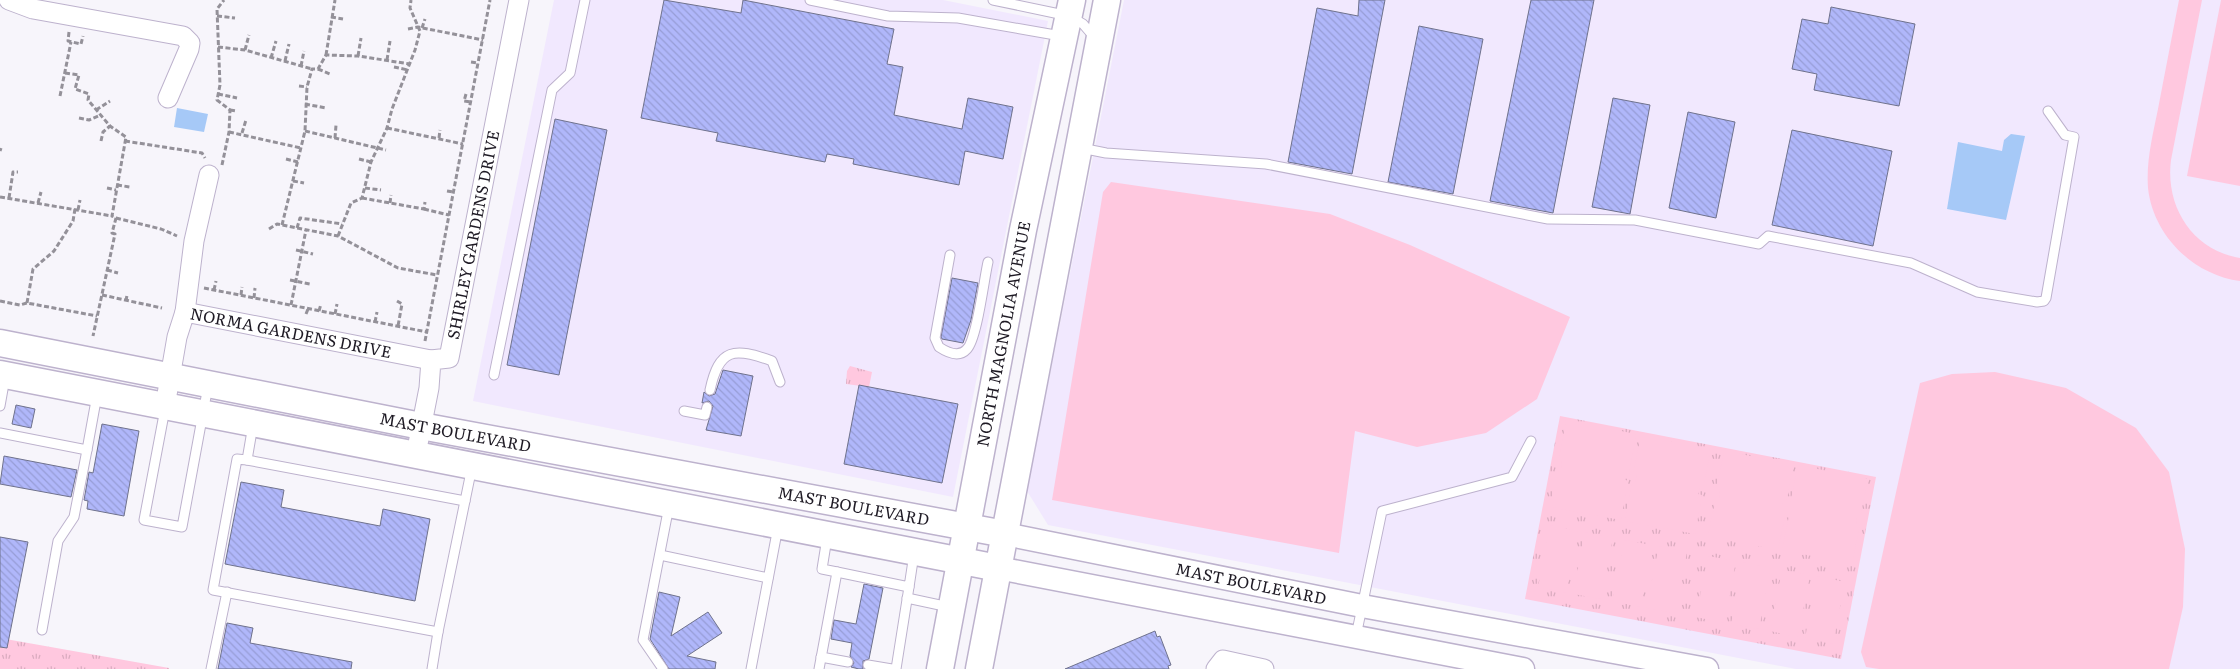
<svg xmlns="http://www.w3.org/2000/svg" width="2240" height="669" font-family="Literata,serif">
	<style>
		.built { fill: #f1e8fe }
		.grass { fill: url(#grass-tufts) }
		.garden { fill: #ffc8df }
		.water { fill: #a6c9f7 }
		.building { fill: url(#building-back-hatch); stroke: #6f728c }
		.lines { fill: none; stroke-linecap: round; stroke-linejoin: round }
		.service-casing { stroke: #bdb2cd; stroke-width: 11 }
		.minor-casing { stroke: #bdb2cd; stroke-width: 21 }
		.tertiary-casing { stroke: #bdb2cd; stroke-width: 25 }
		.secondary-casing { stroke: #bdb2cd; stroke-width: 29 }
		.path { stroke: #949199; stroke-width: 3; stroke-dasharray: 5 2.5; stroke-linecap: butt }
		.service { stroke: #fff; stroke-width: 9 }
		.minor { stroke: #fff; stroke-width: 19 }
		.tertiary { stroke: #fff; stroke-width: 22 }
		.secondary { stroke: #fff; stroke-width: 26 }
		.labels { text-anchor: middle; stroke-width: 4.5; stroke-linejoin: round; paint-order: stroke }
		.street-label { font-size: 16px; fill: #1e1a24; stroke: #fff }
	</style>
	<defs>
		<pattern id="grass-tufts" width="24" height="20" patternUnits="userSpaceOnUse" patternTransform="scale(1.25)"><rect width="24" height="20" fill="#ffc8df"/><path d="M3 7l-1-3M5 7V3M7 7l1-3M15 17l-1-3M17 17v-4M19 17l1-3" fill="none" stroke="#daabbf"/></pattern>
		<pattern id="building-back-hatch" width="6" height="6" patternUnits="userSpaceOnUse" patternTransform="scale(1.25)"><rect width="6" height="6" fill="#b0b7fa"/><path d="M-1 5l2 2M0 0l6 6M5-1l2 2" fill="none" stroke="#979dd6"/></pattern>
	</defs>
	<rect width="100%" height="100%" fill="#f7f5fb"/>
	<!-- built -->
	<g class="built">
		<polygon points="554,0 943,0 1048,21 953,497 473,401"/>
		<polygon points="1124,0 2240,0 2240,669 1796,669 1048,525 1027,491"/>
	</g>
	<!-- grass -->
	<g class="grass">
		<polygon points="850,366 872,372 869,387 846,384 847,371"/>
		<polygon points="1560,416 1876,477 1841,659 1525,599"/>
		<polygon points="0,638 169,668 169,669 0,669"/>
	</g>
	<!-- garden -->
	<g class="garden">
		<path d="M 2179,0 L 2202,0 L 2171,160 C 2165,206 2192,250 2240,258 L 2240,281 C 2193,275 2153,235 2148,188 C 2146,161 2153,134 2158,109 C 2165,72 2172,36 2179,0 Z"/>
		<polygon points="2221,0 2240,0 2240,186 2187,176"/>
		<polygon points="1111,182 1330,214 1410,245 1570,317 1537,399 1486,433 1417,447 1355,431 1339,553 1052,500 1103,192"/>
		<polygon points="1995,372 2066,388 2136,428 2169,472 2185,549 2183,607 2169,669 1879,669 1866,667 1861,652 1920,383 1952,374"/>
		<polygon points="1566,420 1636,434 1629,474 1625,473 1624,479 1628,481 1621,520 1550,507 1558,467 1561,468 1562,461 1559,460"/>
		<polygon points="1641,435 1711,449 1703,488 1700,487 1698,494 1702,495 1695,534 1625,521 1632,481 1635,482 1637,475 1633,474"/>
		<polygon points="1724,451 1794,464 1786,504 1783,503 1782,509 1786,511 1778,550 1708,536 1716,497 1719,498 1720,491 1716,490"/>
		<polygon points="1798,465 1868,479 1860,518 1857,517 1856,524 1860,525 1852,564 1782,550 1790,511 1793,511 1794,505 1790,504"/>
		<polygon points="1550,525 1578,531 1566,593 1538,587"/>
		<polygon points="1585,532 1613,538 1601,599 1573,594"/>
		<polygon points="1624,540 1652,545 1640,607 1612,601"/>
		<polygon points="1659,546 1687,552 1675,613 1646,608"/>
		<polygon points="1708,556 1736,561 1724,623 1696,617"/>
		<polygon points="1743,562 1771,568 1759,629 1731,624"/>
		<polygon points="1782,570 1810,575 1798,637 1770,631"/>
		<polygon points="1817,576 1845,582 1833,644 1805,638"/>
	</g>
	<!-- water -->
	<g class="water">
		<polygon points="177,108 208,114 204,132 174,127"/>
		<polygon points="2011,134 2025,136 2006,220 1947,209 1958,142 2002,151 2004,140"/>
	</g>
	<!-- building -->
	<g class="building">
		<polygon points="664,0 741,13 743,0 894,29 887,64 903,67 894,115 962,129 968,98 1013,107 1003,159 965,151 959,185 853,164 854,159 827,154 825,162 716,141 718,133 641,118"/>
		<polygon points="1359,0 1385,0 1352,174 1288,162 1317,8 1358,16"/>
		<polygon points="1531,0 1594,0 1553,213 1490,201"/>
		<polygon points="1831,7 1915,24 1899,106 1814,90 1817,74 1792,69 1802,19 1828,24"/>
		<polygon points="1419,26 1483,39 1453,194 1388,182"/>
		<polygon points="1613,98 1650,105 1630,214 1592,207"/>
		<polygon points="1688,112 1735,122 1716,218 1669,208"/>
		<polygon points="555,119 607,130 559,375 507,365"/>
		<polygon points="1792,130 1892,151 1873,246 1772,225"/>
		<polygon points="952,278 978,283 971,320 963,343 942,339 941,337"/>
		<polygon points="723,370 753,376 741,436 706,430 713,406 709,401 702,403 704,392 709,396 715,394"/>
		<polygon points="859,385 958,404 942,483 844,464"/>
		<polygon points="16,405 35,409 31,428 12,424"/>
		<polygon points="102,424 139,431 124,516 87,509 88,501 84,500 89,472 93,473"/>
		<polygon points="4,456 77,470 71,497 0,484"/>
		<polygon points="241,482 284,490 281,507 380,526 383,509 430,519 415,601 225,564"/>
		<polygon points="0,537 28,542 7,648 0,647"/>
		<polygon points="864,584 883,588 869,659 863,661 863,669 859,669 851,667 854,663 850,656 852,643 831,639 834,620 856,624"/>
		<polygon points="659,592 680,597 671,636 708,612 722,633 687,656 716,662 715,669 669,669 650,639"/>
		<polygon points="227,623 253,628 250,643 352,662 351,669 218,669"/>
		<polygon points="1155,631 1157,637 1160,636 1171,665 1168,666 1169,669 1065,669"/>
	</g>
	<g class="lines">
		<!-- service casing -->
		<g class="service-casing">
			<g id="service">
				<polyline points="810,0 888,16 958,18 1061,36"/>
				<polyline points="993,0 1069,16 1083,24 1095,38"/>
				<polyline points="1081,148 1106,153 1266,164 1548,219 1635,220 1759,244 1768,236 1911,263 1977,292 2037,302 2044,301 2046,298 2074,137 2065,135 2048,111"/>
				<path d="M 950,255 L 935,338 L 939,347 C 948,353 959,358 967,349 C 977,339 984,279 988,262"/>
				<polyline points="494,375 552,90 570,73 585,0"/>
				<path d="M 710,390 C 719,348 734,347 772,361 L 780,382"/>
				<polyline points="0,406 5,378"/>
				<polyline points="165,409 144,520 182,527 208,386"/>
				<polyline points="684,411 705,415 707,407"/>
				<polyline points="253,425 247,460 237,459 213,590 438,632 472,467"/>
				<polyline points="0,433 87,450 97,395"/>
				<polyline points="247,460 465,501"/>
				<polyline points="660,555 768,578"/>
				<polyline points="837,572 909,587 914,554"/>
				<polyline points="907,598 949,607"/>
				<polyline points="42,630 58,541 74,517 87,450"/>
				<polyline points="1356,636 1382,511 1512,477 1531,441"/>
				<polyline points="821,657 848,662"/>
				<polyline points="868,665 892,669"/>
				<polyline points="211,669 227,592"/>
				<polyline points="432,669 438,632"/>
				<polyline points="663,669 643,640 669,506"/>
				<polyline points="751,669 778,527"/>
				<polyline points="819,669 837,572 822,569 827,538"/>
				<polyline points="896,669 909,587"/>
			</g>
		</g>
		<!-- minor casing -->
		<g class="minor-casing">
			<g id="minor">
				<polyline points="9,0 33,9 183,36 190,43 189,49 168,98"/>
				<polyline points="185,312 194,241 209,175"/>
				<path id="s1" d="M 165,406 L 177,337 L 185,312 L 431,360"/>
				<path id="s2" d="M 416,454 L 429,388 L 431,360 L 449,358 L 519,0"/>
				<polyline points="1216,669 1223,660 1264,669"/>
			</g>
		</g>
		<!-- tertiary casing -->
		<g class="tertiary-casing">
			<g id="tertiary">
				<path id="s3" d="M 1005,534 L 1362,606 L 1707,669"/>
				<polyline points="998,568 1523,669"/>
			</g>
		</g>
		<!-- secondary casing -->
		<g class="secondary-casing">
			<g id="secondary">
				<path id="s4" d="M 0,343 L 421,426 L 1005,534"/>
				<polyline points="0,374 998,568"/>
				<path id="s5" d="M 940,669 L 1023,230 L 1072,0"/>
				<polyline points="979,669 1107,0"/>
			</g>
		</g>
		<!-- path -->
		<g class="path">
			<polyline points="217,16 235,18"/>
			<polyline points="331,17 343,19"/>
			<polyline points="422,28 425,19"/>
			<polyline points="408,29 418,27 483,40"/>
			<polyline points="69,32 68,41 81,44 83,36"/>
			<polyline points="218,47 245,50 312,69"/>
			<polyline points="245,50 249,35"/>
			<polyline points="326,55 335,0"/>
			<polyline points="358,56 361,38"/>
			<polyline points="271,58 276,41"/>
			<polyline points="387,60 390,41"/>
			<polyline points="285,61 289,44"/>
			<polyline points="471,62 478,63"/>
			<polyline points="301,66 304,51"/>
			<polyline points="394,67 408,70"/>
			<polyline points="318,69 330,74"/>
			<polyline points="65,73 79,75 75,89 89,94 88,100 110,126 126,137 112,216 116,218 112,233 115,234 93,336"/>
			<polyline points="299,86 307,87"/>
			<polyline points="218,94 237,98"/>
			<polyline points="466,94 464,101 471,102"/>
			<polyline points="60,96 71,42"/>
			<polyline points="305,104 326,108"/>
			<polyline points="96,110 110,101"/>
			<polyline points="230,110 237,111"/>
			<polyline points="79,118 89,120 101,115"/>
			<polyline points="387,128 463,144"/>
			<polyline points="305,131 386,150"/>
			<polyline points="229,132 301,148"/>
			<polyline points="242,133 246,120"/>
			<polyline points="335,138 336,125"/>
			<polyline points="439,138 440,130"/>
			<polyline points="101,141 103,132 110,126"/>
			<polyline points="125,141 202,153 205,158"/>
			<polyline points="0,151 1,148"/>
			<polyline points="286,159 298,162"/>
			<polyline points="359,159 371,162"/>
			<polyline points="222,165 229,132 230,110 217,100 220,85 217,9 224,0"/>
			<polyline points="293,181 304,183"/>
			<polyline points="117,185 130,187"/>
			<polyline points="107,188 116,190"/>
			<polyline points="365,188 381,190"/>
			<polyline points="447,191 453,192"/>
			<polyline points="0,197 112,216"/>
			<polyline points="9,198 13,172 18,172"/>
			<polyline points="362,198 424,209 425,202"/>
			<polyline points="38,203 41,192"/>
			<polyline points="390,203 391,195"/>
			<polyline points="424,209 449,215"/>
			<polyline points="78,210 80,200"/>
			<polyline points="116,218 161,229 177,236"/>
			<polyline points="282,225 305,131 307,87 312,69 318,69 326,55 358,56 410,64"/>
			<polyline points="297,228 300,218 342,224"/>
			<polyline points="269,229 277,224 338,236 398,268 437,275"/>
			<polyline points="338,236 351,203 362,198 371,162 387,128 392,109 415,50 420,31 410,8 411,0"/>
			<polyline points="296,250 313,254"/>
			<polyline points="107,270 118,273"/>
			<polyline points="290,280 310,284"/>
			<polyline points="204,288 427,332"/>
			<polyline points="214,290 216,281"/>
			<polyline points="102,295 162,308"/>
			<polyline points="241,295 242,287"/>
			<polyline points="254,298 255,288"/>
			<polyline points="0,301 20,305 27,303 97,316"/>
			<polyline points="126,301 127,295"/>
			<polyline points="397,301 402,304 398,326"/>
			<polyline points="27,303 33,269 54,251 73,221 75,209"/>
			<polyline points="291,305 306,230"/>
			<polyline points="319,311 321,304"/>
			<polyline points="306,314 308,309"/>
			<polyline points="335,314 337,304"/>
			<polyline points="375,322 377,312"/>
			<polyline points="425,341 490,0"/>
		</g>
		<!-- service -->
		<use href="#service" class="service"/>
		<!-- minor -->
		<use href="#minor" class="minor"/>
		<!-- tertiary -->
		<use href="#tertiary" class="tertiary"/>
		<!-- secondary -->
		<use href="#secondary" class="secondary"/>
	</g>
	<g class="labels">
		<!-- street labels -->
		<g class="street-label">
			<text dy="6" stroke="none"><textPath href="#s2" startOffset="239">SHIRLEY GARDENS DRIVE</textPath></text>
			<text dy="6" stroke="none"><textPath href="#s1" startOffset="204">NORMA GARDENS DRIVE</textPath></text>
			<text dy="6" stroke="none"><textPath href="#s5" startOffset="341">NORTH MAGNOLIA AVENUE</textPath></text>
			<text dy="6" stroke="none"><textPath href="#s4" startOffset="464">MAST BOULEVARD</textPath></text>
			<text dy="6" stroke="none"><textPath href="#s4" startOffset="869">MAST BOULEVARD</textPath></text>
			<text dy="6" stroke="none"><textPath href="#s3" startOffset="251">MAST BOULEVARD</textPath></text>
		</g>
	</g>
</svg>
